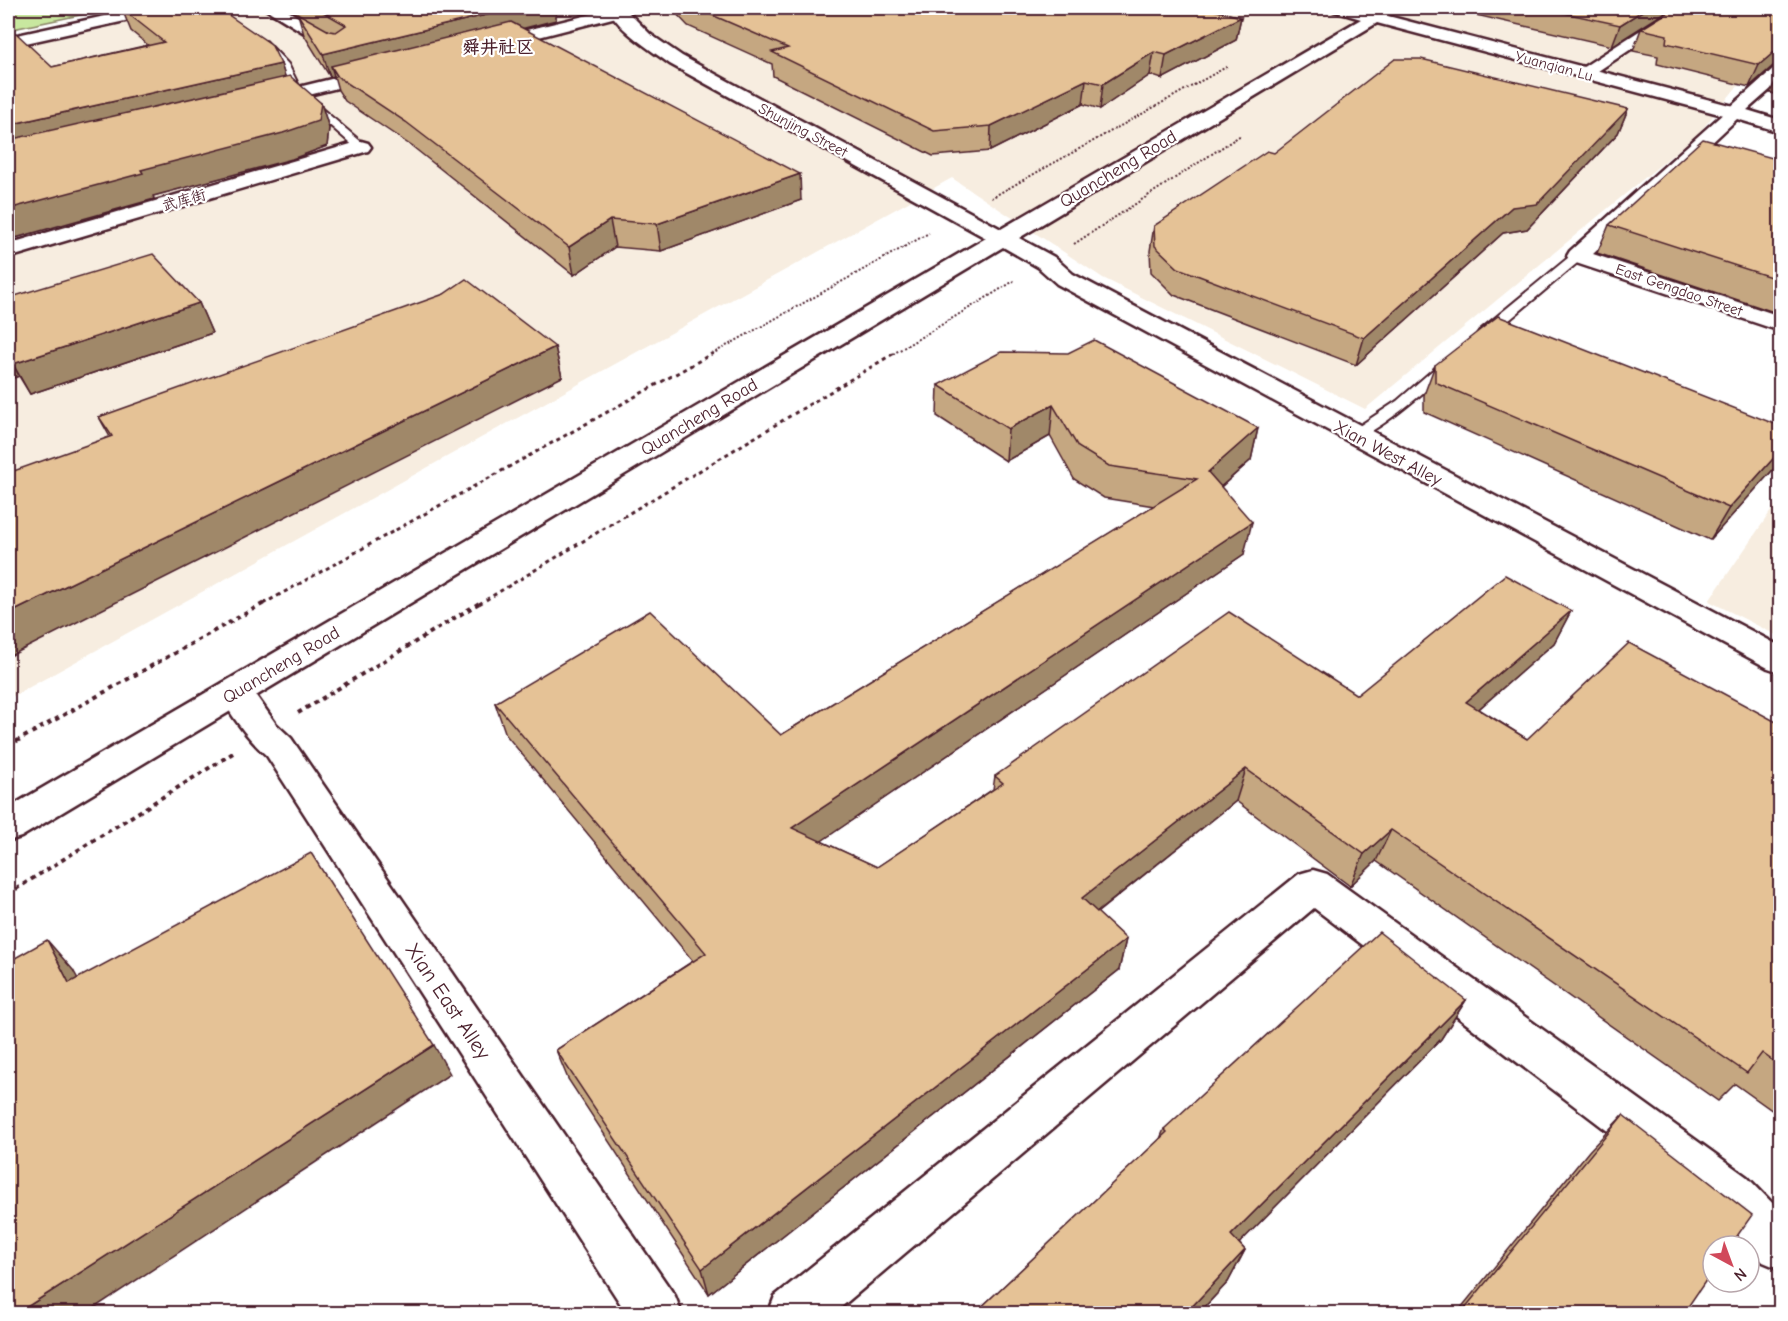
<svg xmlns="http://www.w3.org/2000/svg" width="1788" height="1321" font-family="'Comic Neue','LXGW WenKai TC',sans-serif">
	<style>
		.built { fill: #f7ede0 }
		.green { fill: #c8e79f; stroke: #898365; stroke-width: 1.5 }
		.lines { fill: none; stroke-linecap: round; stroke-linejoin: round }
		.lane-casing { stroke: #4a1f2b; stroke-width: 4 }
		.street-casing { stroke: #4a1f2b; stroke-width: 5 }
		.secondary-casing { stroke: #4a1f2b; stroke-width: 5 }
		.path-far2 { stroke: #4a1f2b; stroke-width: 2; stroke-dasharray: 2 2; stroke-linecap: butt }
		.path-far1 { stroke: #4a1f2b; stroke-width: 3; stroke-dasharray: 4 4; stroke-linecap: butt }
		.path { stroke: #4a1f2b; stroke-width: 4; stroke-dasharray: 4.5 4.5; stroke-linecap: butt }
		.lane { fill: #fff; fill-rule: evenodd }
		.street { fill: #fff; fill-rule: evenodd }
		.secondary { fill: #fff; fill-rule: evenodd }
		.wall { fill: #c5a781; stroke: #4a1f2b; stroke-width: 1.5 }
		.shaded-wall { fill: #a08869; stroke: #4a1f2b; stroke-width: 1.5 }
		.building { fill: #e5c296; stroke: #4a1f2b; stroke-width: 1.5 }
		.labels { text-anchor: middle; stroke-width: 4.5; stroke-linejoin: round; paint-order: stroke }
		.far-street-label { font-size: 15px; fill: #4a1f2b; stroke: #fff }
		.far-quarter-label { font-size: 18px; font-weight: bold; fill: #4a1f2b; stroke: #fff }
		.street-label { font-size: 18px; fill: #4a1f2b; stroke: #fff }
		.near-street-label { font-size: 21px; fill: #4a1f2b; stroke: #fff }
	</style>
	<rect width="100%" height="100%" fill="#fff"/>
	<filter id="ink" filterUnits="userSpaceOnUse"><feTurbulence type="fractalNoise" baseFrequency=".0167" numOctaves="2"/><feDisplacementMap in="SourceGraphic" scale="12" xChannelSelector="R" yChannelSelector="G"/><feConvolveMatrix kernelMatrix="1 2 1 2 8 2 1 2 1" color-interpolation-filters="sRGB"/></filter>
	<g filter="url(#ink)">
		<!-- built -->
		<g class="built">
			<polygon points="187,8 1780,8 1780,55 1735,89 1699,133 1365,409 1103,278 952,178 8,699 8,47"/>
			<polygon points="1780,498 1780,637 1709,601"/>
		</g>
		<!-- green -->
		<polygon class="green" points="8,8 114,8 8,30"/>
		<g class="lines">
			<!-- lane casing -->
			<g class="lane-casing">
				<g id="lane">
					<polygon points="260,41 266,41 288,64 302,92 365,145 365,149 357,149 295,95 281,67 260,45"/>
					<polygon points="1578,252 1582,253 1582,259 1489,337 1479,337 1477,334 1479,331 1574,253"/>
					<path d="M 1447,361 L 1452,362 L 1454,365 L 1452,368 C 1435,382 1369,443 1350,438 L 1348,435 L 1350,432 L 1397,401 L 1442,362 Z"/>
				</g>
			</g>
			<!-- street casing -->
			<g class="street-casing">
				<g id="street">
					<polygon points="264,8 283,8 346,46 344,50 332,50"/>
					<polygon points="617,8 624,9 626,12 624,15 488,50 480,45 482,41"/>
					<polygon points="1675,8 1693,8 1589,77 1577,77 1574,73"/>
					<polygon points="380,67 386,68 389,72 386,76 264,106 258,105 255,101 258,97"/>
					<polygon points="1780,67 1780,81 1747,110 1780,120 1780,132 1737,119 1593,254 1780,316 1780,331 1570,261 1567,256 1570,251 1774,68"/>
					<polygon points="361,141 368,143 371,147 368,151 8,258 8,244"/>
					<path d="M 235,680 L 247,683 L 276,724 L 291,738 L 675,1296 L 682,1314 L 627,1314 L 267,756 C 247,738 231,715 218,692 L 223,683 Z"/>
					<polygon points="1313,870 1327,874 1747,1177 1780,1211 1780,1269 1763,1262 1713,1211 1314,908 833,1314 768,1314 775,1296 1299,874"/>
				</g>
			</g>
			<!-- secondary casing -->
			<g class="secondary-casing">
				<g id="secondary">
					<polygon points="142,8 169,8 161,13 8,47 8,37"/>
					<path d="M 608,8 L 624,8 L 650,34 L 682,56 L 1001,229 L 1361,19 L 1334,11 L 1332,8 L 1356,8 L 1373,12 L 1381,8 L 1399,8 L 1388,16 L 1741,108 L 1743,112 L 1741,116 L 1734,118 L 1377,23 L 1019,238 L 1054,257 L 1073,274 L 1780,646 L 1780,672 L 1768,668 L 1057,284 L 1038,267 L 1003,247 L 21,837 L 8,841 L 8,808 L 986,238 L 670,64 C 649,48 620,32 608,8 Z"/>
				</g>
			</g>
			<!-- path-far2 -->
			<g class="path-far2">
				<polyline points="991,198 1228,66"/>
				<polyline points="1074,244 1241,135"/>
				<polyline points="712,354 929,233"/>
				<polyline points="893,354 1014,281"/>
			</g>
			<!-- path-far1 -->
			<g class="path-far1">
				<polyline points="263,604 715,352"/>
				<polyline points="479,604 896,352"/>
			</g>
			<!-- path -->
			<g class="path">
				<polyline points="298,713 481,602"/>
				<polyline points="8,746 266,602"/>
				<polyline points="8,894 233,753"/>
			</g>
			<!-- lane -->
			<use href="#lane" class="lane"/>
			<!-- street -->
			<use href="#street" class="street"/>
			<!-- secondary -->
			<use href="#secondary" class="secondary"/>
		</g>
		<!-- wall -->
		<g class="wall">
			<polygon points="287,8 556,8 556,20 524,29 801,200 661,251 615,247 574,275 413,147 345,101 338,90 334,76 330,77 304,35 298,14"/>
			<polygon points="671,8 1205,8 1241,17 1236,40 1162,79 1150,75 1100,109 1083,104 990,151 933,156 773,76 772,64 688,26"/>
			<polygon points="1478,8 1672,8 1612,46 1476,15"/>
			<polygon points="1780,8 1780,65 1773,66 1749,87 1657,64 1658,56 1633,51 1641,29"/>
			<polygon points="122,9 281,64 285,77 321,103 329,128 327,146 292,159 153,196 154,199 8,240 8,35 52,67 148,45 131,31"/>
			<polygon points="1780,71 1780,95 1770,93"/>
			<polygon points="1628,109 1618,133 1527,229 1503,233 1356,365 1174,295 1151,272 1150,251 1154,226 1274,153"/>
			<polygon points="1780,160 1780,314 1597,253 1609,225"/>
			<polygon points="8,298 199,303 212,333 30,394 19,376 8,380"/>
			<polygon points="555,347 562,377 110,437 99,417"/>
			<polygon points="1435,365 1780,426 1780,459 1778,464 1710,540 1424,412 1424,395"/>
			<polygon points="938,385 1258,428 1251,460 1221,487 1244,554 821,841 877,867 993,789 995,776 1357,695 1571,611 1554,643 1479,709 1527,739 1780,724 1780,1116 1735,1084 1718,1101 1376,861 1350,886 1236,801 1097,913 1126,939 1119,970 709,1294 568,1079 556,1050 693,961 506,735 495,703 781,735 1154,506 1104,498 1074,479 1050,436 1006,461 937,416"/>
			<polygon points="1466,1000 1441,1039 1239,1243 1245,1250 1228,1282 1198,1314 974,1314 1160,1139 1164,1129"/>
			<polygon points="1623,1115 1683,1314 1456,1314 1589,1151"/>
		</g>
		<!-- shaded-wall -->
		<g class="shaded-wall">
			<polygon points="515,8 556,8 556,20 337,76 331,66 334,76 330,77 323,54"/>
			<polygon points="1647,8 1672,8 1612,46 1620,25"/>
			<polygon points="1241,17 1236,40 1162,79 1166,55"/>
			<polygon points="1780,47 1780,65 1773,66 1749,87 1759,65"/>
			<polygon points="1154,52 1150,75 1100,109 1103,84"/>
			<polygon points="281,64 289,88 8,153 8,125"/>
			<polygon points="1086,80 1083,104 990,151 991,126"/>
			<polygon points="321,103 329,128 327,146 292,159 153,196 154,199 8,240 8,209 141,170"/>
			<polygon points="1628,109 1618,133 1527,229 1503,233 1356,365 1364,338 1512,207"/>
			<polygon points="800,174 801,200 661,251 657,224"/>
			<polygon points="610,220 615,247 574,275 569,247"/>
			<polygon points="199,303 212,333 30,394 13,364"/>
			<polygon points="555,347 562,377 8,657 8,614"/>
			<polygon points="8,356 19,376 8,380"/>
			<polygon points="1053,405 1050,436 1006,461 1008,429"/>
			<polygon points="1258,428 1251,460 1201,504 1208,472"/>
			<polygon points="1780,451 1780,459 1778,464 1710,540 1729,508"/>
			<polygon points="1252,522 1244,554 795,859 792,828"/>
			<polygon points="1571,611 1554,643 1450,734 1466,702"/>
			<polygon points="1246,769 1236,801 1076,929 1082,898"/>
			<polygon points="1391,830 1376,861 1350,886 1364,854"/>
			<polygon points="1126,939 1119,970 709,1294 702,1269"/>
			<polygon points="47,940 73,970 96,1012 69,983"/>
			<polygon points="1466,1000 1441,1039 1215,1268 1231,1235"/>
			<polygon points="434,1045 450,1074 85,1314 16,1314"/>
			<polygon points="1245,1250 1228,1282 1198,1314 1185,1314"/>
		</g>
		<!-- building -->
		<g class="building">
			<polygon points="127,8 218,8 271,44 281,64 8,125 8,35 16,33 52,67 164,42 122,9"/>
			<polygon points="316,8 515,8 323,54 297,13 329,31 336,32 346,25"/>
			<polygon points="696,8 1205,8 1241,17 1166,55 1154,52 1103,84 1086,80 991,126 934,131 772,52 788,48"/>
			<polygon points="1541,8 1647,8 1620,25"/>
			<polygon points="1675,8 1780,8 1780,47 1759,65 1666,43 1667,35 1641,29"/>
			<polygon points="511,22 800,174 657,224 610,220 569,247 406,122 338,77 331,66"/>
			<polygon points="1395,59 1421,59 1628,109 1537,204 1512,207 1364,338 1178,268 1155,246 1154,226 1267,151 1274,153"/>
			<polygon points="290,76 321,103 318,121 283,133 141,170 143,173 8,209 8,140"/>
			<polygon points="1703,139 1780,160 1780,280 1609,225"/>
			<polygon points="153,254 199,303 13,364 8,356 8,298"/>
			<polygon points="466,279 555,347 8,614 8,473 112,436 99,417 444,294"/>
			<polygon points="1498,316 1780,426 1780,451 1729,508 1435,382 1435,365"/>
			<polygon points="1094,340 1258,428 1208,472 1252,522 792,828 877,867 1003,783 995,776 1229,612 1357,695 1505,575 1571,611 1466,702 1527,739 1629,643 1780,724 1780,1066 1762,1053 1747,1073 1391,830 1364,854 1246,769 1082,898 1126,939 702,1269 556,1050 706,953 495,703 650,611 781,735 1197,479 1109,466 1078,447 1053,405 1008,429 938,385 1001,352 1068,353"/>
			<polygon points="311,853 434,1045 16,1314 8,1314 8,962 47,940 69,983"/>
			<polygon points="1379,932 1466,1000 1231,1235 1245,1250 1185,1314 974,1314 1167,1132 1164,1129"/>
			<polygon points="1623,1115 1752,1215 1730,1246 1713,1246 1713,1270 1683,1314 1460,1314"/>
		</g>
	</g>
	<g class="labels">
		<!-- far-street labels -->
		<g class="far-street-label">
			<text transform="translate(1554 66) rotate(15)" y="5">Yuanqian Lu</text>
			<text transform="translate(803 130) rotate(28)" y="5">Shunjing Street</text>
			<text transform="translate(184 200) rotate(-16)" y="5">武库街</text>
			<text transform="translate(1679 290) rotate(19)" y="5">East Gengdao Street</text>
		</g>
		<!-- far-quarter labels -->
		<g class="far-quarter-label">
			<text x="498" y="53">舜井社区</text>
		</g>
		<!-- street labels -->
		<g class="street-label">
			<text transform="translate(1118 169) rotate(-31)" y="6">Quancheng Road</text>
			<text transform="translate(699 417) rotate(-31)" y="6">Quancheng Road</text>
			<text transform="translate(1388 453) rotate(28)" y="6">Xian West Alley</text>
			<text transform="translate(281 665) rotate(-31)" y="6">Quancheng Road</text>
		</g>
		<!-- near-street labels -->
		<g class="near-street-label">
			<text transform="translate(448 1001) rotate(56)" y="7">Xian East Alley</text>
		</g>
	</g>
	<!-- margin -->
	<rect width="1788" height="1321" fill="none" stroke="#fff" stroke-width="30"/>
	<rect x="15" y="15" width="1758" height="1291" fill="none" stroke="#4a1f2b" stroke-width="2" filter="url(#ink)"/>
	<!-- north arrow -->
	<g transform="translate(1731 1264) rotate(139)"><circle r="28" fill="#ffffff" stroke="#b7a5aa" stroke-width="1.5"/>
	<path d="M0-4.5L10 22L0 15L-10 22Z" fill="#d1495b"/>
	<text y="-9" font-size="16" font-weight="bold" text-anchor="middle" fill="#4a1f2b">N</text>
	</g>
</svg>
